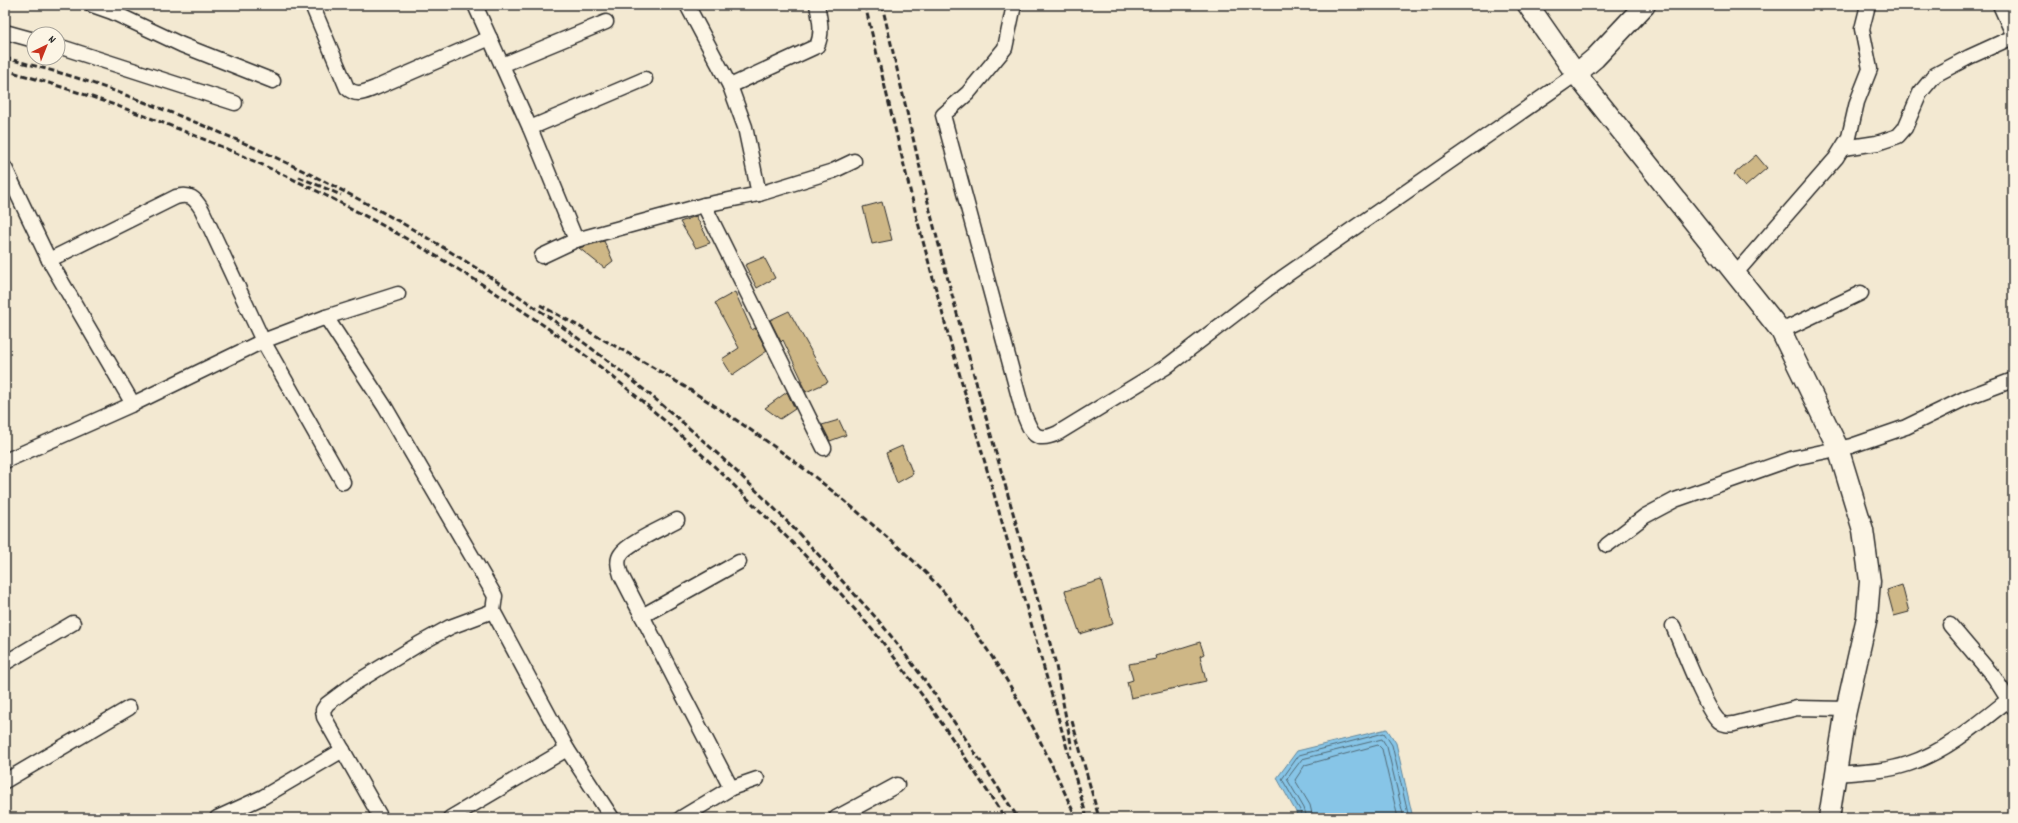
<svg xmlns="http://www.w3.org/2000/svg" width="2018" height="823" font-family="Dekko,sans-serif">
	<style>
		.water { fill: #87c5e7; stroke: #62879c }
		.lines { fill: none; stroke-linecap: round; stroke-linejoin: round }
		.shore { stroke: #506976; stroke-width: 1 }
		.building { fill: #ceb786; stroke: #2b2b2b }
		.street-casing { stroke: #2b2b2b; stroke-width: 17 }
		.secondary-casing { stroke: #2b2b2b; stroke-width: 23 }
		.street { stroke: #fcf5e5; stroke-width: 14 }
		.secondary { stroke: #fcf5e5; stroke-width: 20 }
		.rail { stroke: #2b2b2b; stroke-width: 3; stroke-dasharray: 6 3; stroke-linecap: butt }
	</style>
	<rect width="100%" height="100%" fill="#f3e9d2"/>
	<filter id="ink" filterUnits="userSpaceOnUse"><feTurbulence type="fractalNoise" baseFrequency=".025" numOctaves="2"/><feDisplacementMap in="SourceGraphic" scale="8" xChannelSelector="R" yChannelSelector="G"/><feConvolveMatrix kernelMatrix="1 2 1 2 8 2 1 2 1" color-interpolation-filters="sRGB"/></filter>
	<g filter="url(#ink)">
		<!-- water -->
		<polygon class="water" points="1387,729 1396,743 1413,818 1298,818 1296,812 1277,778 1297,751"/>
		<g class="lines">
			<!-- shore -->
			<g class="shore">
				<polyline points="1302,818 1300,810 1282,779 1299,755 1384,733 1392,745 1409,818"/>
				<polyline points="1307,818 1304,808 1287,779 1302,759 1382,739 1387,747 1404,818"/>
				<polyline points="1313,818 1310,805 1295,780 1305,765 1378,745 1382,749 1398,818"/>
			</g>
		</g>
		<!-- building -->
		<g class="building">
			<polygon points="1756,155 1767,168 1745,187 1734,174"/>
			<polygon points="882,202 892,240 872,244 863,207"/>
			<polygon points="696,216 710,243 696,248 680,222"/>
			<polygon points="604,241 613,261 604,268 579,248"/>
			<polygon points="764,257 775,278 757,288 745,265"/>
			<polygon points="735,292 752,330 755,328 767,351 732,375 722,359 739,348 715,303"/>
			<polygon points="789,311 828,382 806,392 801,382 802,380 783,340 781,342 770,320"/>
			<polygon points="787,392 795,409 780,419 765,408"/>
			<polygon points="839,420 846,435 830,441 822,425"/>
			<polygon points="902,446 913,474 897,483 886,453"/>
			<polygon points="1101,580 1113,624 1080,634 1065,591"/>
			<polygon points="1902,585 1909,612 1894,616 1887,590"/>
			<polygon points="1200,642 1204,654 1200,656 1206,681 1131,698 1127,682 1133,680 1129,664 1156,659 1155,656"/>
		</g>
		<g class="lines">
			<!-- street casing -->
			<g class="street-casing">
				<g id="street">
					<polyline points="92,5 112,12 182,45 273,81"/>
					<path d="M 312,5 L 347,88 C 357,97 364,92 375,88 L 490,38"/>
					<polyline points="475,5 530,128 576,240"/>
					<polyline points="687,5 730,86 745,127 759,194"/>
					<path d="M 1014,5 L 1005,48 L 968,93 L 943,115 L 1023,412 C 1031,432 1034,444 1058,433 L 1166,367 L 1282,278 L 1576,74"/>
					<polyline points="2000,5 2013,34"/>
					<polyline points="5,32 34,40"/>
					<polyline points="58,46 235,103"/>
					<polyline points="502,65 606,22"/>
					<path d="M 730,86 L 817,46 C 823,33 820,19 817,5"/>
					<polyline points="530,128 645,79"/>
					<polyline points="1844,148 1877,143 1898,136 1905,128 1920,93 1935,75 1969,57 2013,37"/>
					<polyline points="5,168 49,260 133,404"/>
					<polyline points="704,205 824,448"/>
					<polyline points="542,256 576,240 704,205 759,194 833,171 854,161"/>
					<path d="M 49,260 L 176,197 C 190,193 195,198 202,210 L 263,341 L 343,482"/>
					<polyline points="1735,274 1836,158 1849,137 1857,102 1870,69 1862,29 1868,5"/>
					<polyline points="326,317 385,407 495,596 493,611 567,749 612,818"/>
					<polyline points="1781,331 1861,293"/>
					<polyline points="5,461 133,404 263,341 326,317 398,294"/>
					<path d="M 677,520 C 665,527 628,543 621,554 C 616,561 619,568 621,575 L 731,788"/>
					<polyline points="1607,545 1645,516 1675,500 1794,458 1851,446 1906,427 1968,397 2013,380"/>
					<polyline points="642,616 739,562"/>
					<polyline points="1950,625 1994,677 2013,707"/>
					<path d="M 1673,626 C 1682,646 1705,709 1719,721 C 1724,725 1728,725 1734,724 L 1797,708 L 1847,709"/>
					<polyline points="5,663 73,623"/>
					<path d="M 1835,774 C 1859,772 1884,772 1908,764 C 1945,752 1978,724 2008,700"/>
					<polyline points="5,781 129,708"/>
					<polyline points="217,818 263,797 343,750"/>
					<polyline points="381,818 324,717 323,710 327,704 355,683 419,644 450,627 493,611"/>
					<polyline points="450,818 567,749"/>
					<polyline points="681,818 731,788 757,779"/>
					<polyline points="836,818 897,785"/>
				</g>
			</g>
			<!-- secondary casing -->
			<g class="secondary-casing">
				<g id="secondary">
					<polyline points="1528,5 1576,74 1781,331 1838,448 1863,530 1870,581 1867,617 1845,715 1829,818"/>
					<polyline points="1576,74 1595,58 1645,5"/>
				</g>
			</g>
			<!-- street -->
			<use href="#street" class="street"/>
			<!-- secondary -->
			<use href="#secondary" class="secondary"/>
			<!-- rail -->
			<g class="rail">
				<polyline points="865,5 917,219 948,334 1087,818"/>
				<polyline points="882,5 931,215 961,329 1055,661 1072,749"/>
				<path d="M 5,58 C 28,64 51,70 74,77 C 117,91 160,108 202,125 C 443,225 661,378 835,573 C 852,592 871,611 887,631 C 935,691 976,754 1018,818"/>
				<path d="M 5,70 C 207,127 404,223 574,347 C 639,395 700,451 757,508 C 800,549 842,593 880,639 C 925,696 965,757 1005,818"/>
				<polyline points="299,177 341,195"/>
				<path d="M 540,305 C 578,326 616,346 654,368 C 730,413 807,467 874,526 C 900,548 926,571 948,597 C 1003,663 1042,740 1076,818"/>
				<polyline points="1072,721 1099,818"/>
			</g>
		</g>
	</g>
	<!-- margin -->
	<rect width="2018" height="823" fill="none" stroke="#fcf5e5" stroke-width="20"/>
	<rect x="10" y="10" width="1998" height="803" fill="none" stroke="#2b2b2b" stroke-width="1.5" filter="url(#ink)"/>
	<!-- north arrow -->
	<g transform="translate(46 46) rotate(43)"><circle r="19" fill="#fcf5e5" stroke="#a8a49b"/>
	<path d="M0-3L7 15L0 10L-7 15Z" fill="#c8321e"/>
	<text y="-6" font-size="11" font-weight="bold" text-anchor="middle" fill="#2b2b2b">N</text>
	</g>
</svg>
